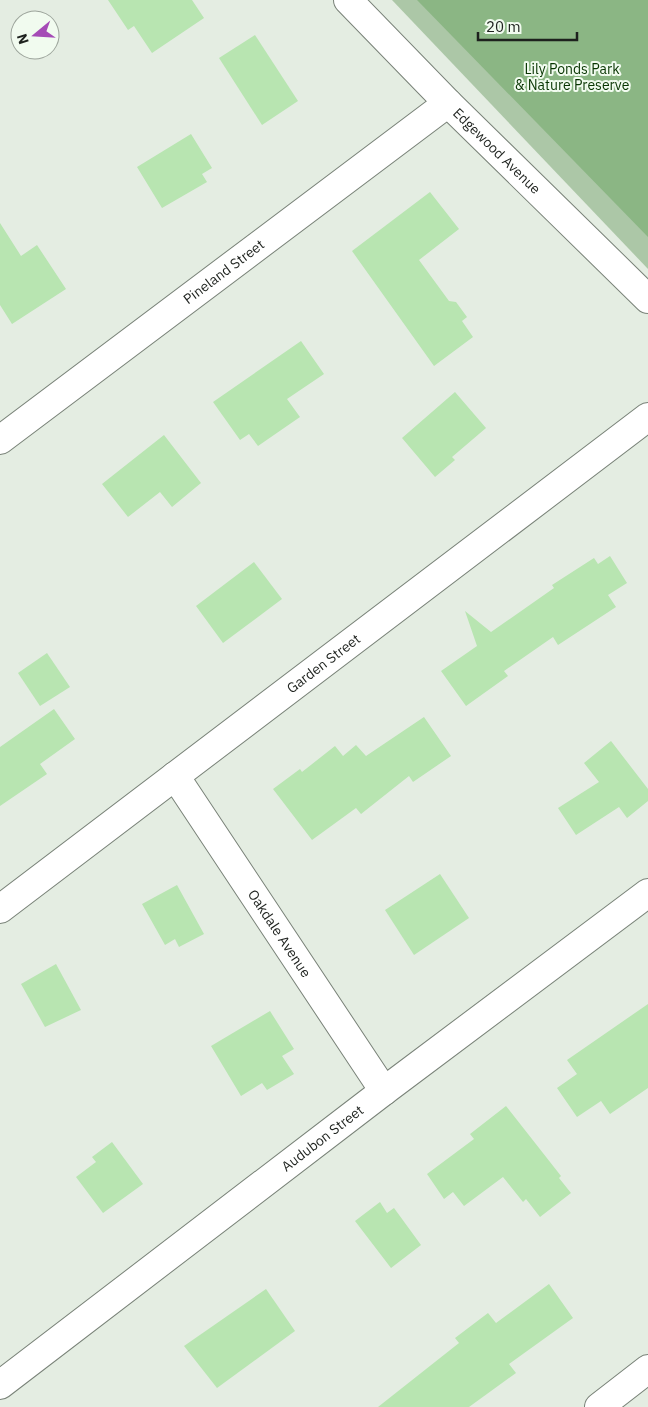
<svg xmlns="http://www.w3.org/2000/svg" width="648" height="1407" font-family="'IBM Plex Sans',sans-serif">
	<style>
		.green { fill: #acc7a7 }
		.forest { fill: #8bb684 }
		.building { fill: #b8e5b1 }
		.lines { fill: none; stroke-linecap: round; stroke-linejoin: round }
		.street-casing { stroke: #798278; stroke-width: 30 }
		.street { stroke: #fff; stroke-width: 28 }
		.labels { text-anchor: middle; stroke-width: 4; stroke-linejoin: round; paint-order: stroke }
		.park-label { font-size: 14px; fill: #073401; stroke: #f1fbef }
		.street-label { font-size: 14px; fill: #1d211d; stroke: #f1fbef }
	</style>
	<rect width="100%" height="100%" fill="#e4ede2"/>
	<!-- green -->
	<polygon class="green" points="392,0 648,0 648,269"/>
	<!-- forest -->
	<polygon class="forest" points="417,0 648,0 648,237"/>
	<!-- building -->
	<g class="building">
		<polygon points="108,0 192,0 204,18 152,53 134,26 128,30"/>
		<polygon points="255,35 298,101 262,125 219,58"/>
		<polygon points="191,134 212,168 202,174 207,182 162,208 137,167"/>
		<polygon points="430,192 459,229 419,260 449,301 456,302 467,317 462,321 473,337 434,366 352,251"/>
		<polygon points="0,223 21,256 37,245 66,289 12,324 0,305"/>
		<polygon points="301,341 324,374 287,399 300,417 258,446 249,434 240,440 213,402"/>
		<polygon points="455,392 486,428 452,457 455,460 435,477 402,438"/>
		<polygon points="164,435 201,483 172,507 160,492 128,517 102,484"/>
		<polygon points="610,556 627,583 608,595 616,607 558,645 553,637 504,671 508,676 466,706 441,671 477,646 465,611 491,632 554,588 552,585 594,558 598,564"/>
		<polygon points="254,562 282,599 223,643 196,606"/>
		<polygon points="47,653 70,687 40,706 18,673"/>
		<polygon points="54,709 75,739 40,764 47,774 0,806 0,747"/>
		<polygon points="424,717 451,756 413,782 409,776 361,814 356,808 312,840 273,789 300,769 302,772 335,746 343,756 356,745 366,756"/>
		<polygon points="611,741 648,789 648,801 627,818 619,807 576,835 558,808 599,782 584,763"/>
		<polygon points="440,874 469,918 414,955 385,910"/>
		<polygon points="177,885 204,934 179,947 175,939 165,945 142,904"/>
		<polygon points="56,964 81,1010 45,1027 21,984"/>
		<polygon points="648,1004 648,1088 610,1114 601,1101 577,1117 557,1088 577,1074 567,1060"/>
		<polygon points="270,1011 294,1049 282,1056 294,1074 267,1090 262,1083 241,1096 211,1046"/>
		<polygon points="506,1106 561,1176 559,1178 571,1193 540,1217 526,1199 523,1202 503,1177 464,1206 453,1192 444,1199 427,1174 474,1139 470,1134"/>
		<polygon points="112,1142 143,1184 103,1213 76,1177 96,1162 92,1157"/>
		<polygon points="380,1202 387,1213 394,1208 421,1245 391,1268 355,1221"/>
		<polygon points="549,1284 573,1318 509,1364 516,1373 469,1407 378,1407 459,1343 455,1338 488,1313 496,1323"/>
		<polygon points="266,1289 295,1331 217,1388 184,1346"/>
	</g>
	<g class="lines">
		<!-- street casing -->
		<g class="street-casing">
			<g id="street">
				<path id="s1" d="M 348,0 L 448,103 L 648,299"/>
				<path id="s2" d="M 0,440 L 448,103"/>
				<path id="s3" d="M 175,776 L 384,1091"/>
				<path id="s4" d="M 0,909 L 648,417"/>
				<path id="s5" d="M 0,1385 L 384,1091 L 648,893"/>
				<polyline points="599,1407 648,1369"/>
			</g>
		</g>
		<!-- street -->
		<use href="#street" class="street"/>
	</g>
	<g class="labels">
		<!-- park labels -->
		<g class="park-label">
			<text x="572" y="74">Lily Ponds Park<tspan x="572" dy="16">&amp; Nature Preserve</tspan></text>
		</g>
		<!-- street labels -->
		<g class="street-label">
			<text dy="5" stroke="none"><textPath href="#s1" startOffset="212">Edgewood Avenue</textPath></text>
			<text dy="5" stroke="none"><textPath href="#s2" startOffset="280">Pineland Street</textPath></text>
			<text dy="5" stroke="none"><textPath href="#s4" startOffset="406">Garden Street</textPath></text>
			<text dy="5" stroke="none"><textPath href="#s3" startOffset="189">Oakdale Avenue</textPath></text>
			<text dy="5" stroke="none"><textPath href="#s5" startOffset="406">Audubon Street</textPath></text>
		</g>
	</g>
	<!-- north arrow -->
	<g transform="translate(35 35) rotate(252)"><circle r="24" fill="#f1fbef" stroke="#9ca49b"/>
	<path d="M0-4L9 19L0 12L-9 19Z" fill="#a54bb6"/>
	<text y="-8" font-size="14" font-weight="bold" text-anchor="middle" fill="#1d211d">N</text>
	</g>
	<!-- scale -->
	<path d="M478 32v8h99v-8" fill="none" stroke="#1d211d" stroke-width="2.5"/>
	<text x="486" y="32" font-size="15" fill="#1d211d" stroke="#f1fbef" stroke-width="4" paint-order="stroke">20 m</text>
</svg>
